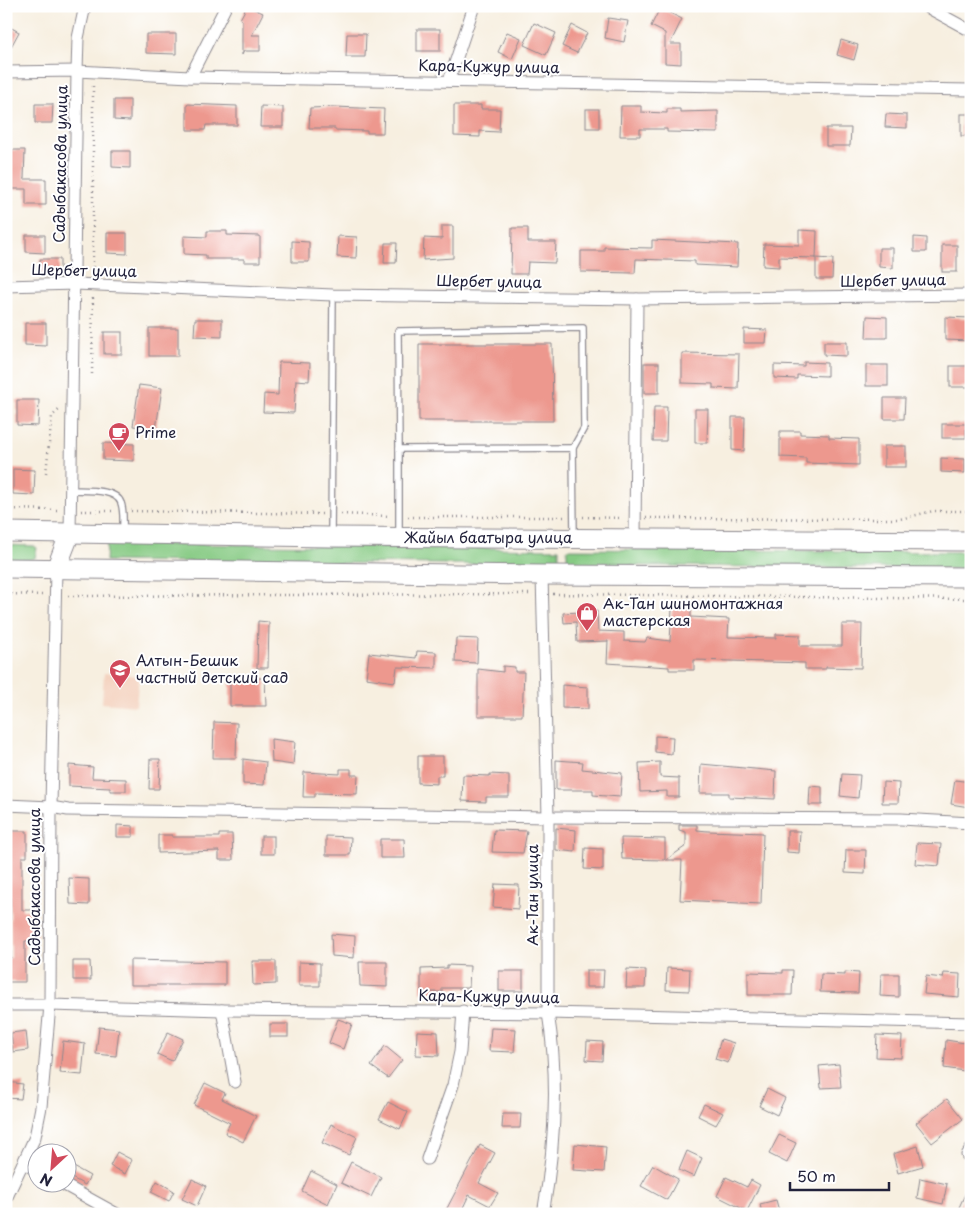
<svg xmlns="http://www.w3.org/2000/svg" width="977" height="1220" font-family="'Playpen Sans',sans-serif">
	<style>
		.built { fill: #f4d3c0 }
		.green { fill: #86ca83; stroke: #54765f }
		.building { fill: #ed988e }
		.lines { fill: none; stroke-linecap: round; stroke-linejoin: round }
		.lane-casing { stroke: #8c888e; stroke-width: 8 }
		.street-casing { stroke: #8c888e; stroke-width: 13 }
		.primary-casing { stroke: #8c888e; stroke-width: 21 }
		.path { stroke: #8c888e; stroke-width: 2.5; stroke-dasharray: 1 4; stroke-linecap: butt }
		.lane { stroke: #fff; stroke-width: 5.5 }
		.street { stroke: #fff; stroke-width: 11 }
		.primary { stroke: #fff; stroke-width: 19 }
		.labels { text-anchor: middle; stroke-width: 4; stroke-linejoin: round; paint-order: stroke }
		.street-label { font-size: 15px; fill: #22223b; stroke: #fff }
		.poi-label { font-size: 15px; fill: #22223b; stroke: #fff; text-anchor: start }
	</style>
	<rect width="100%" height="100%" fill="#fff"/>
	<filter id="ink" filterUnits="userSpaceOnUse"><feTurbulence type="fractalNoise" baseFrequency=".02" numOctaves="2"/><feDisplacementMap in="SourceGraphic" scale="10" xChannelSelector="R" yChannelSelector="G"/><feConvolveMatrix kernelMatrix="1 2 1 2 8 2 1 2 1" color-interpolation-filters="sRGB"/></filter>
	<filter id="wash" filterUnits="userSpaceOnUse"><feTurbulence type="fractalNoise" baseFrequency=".0096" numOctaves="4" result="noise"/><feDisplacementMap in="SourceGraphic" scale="20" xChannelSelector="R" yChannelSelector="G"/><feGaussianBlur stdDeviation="1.12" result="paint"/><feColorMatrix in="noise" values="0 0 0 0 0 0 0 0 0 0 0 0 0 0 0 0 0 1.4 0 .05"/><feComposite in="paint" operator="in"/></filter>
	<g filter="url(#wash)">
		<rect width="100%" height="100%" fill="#f7efe0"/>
		<!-- built -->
		<polygon class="built" points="104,673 139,676 136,706 102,703"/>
		<!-- green -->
		<g class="green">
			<polygon points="107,543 559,549 559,565 106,561"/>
			<polygon points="6,545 34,546 37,548 35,558 29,560 6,559"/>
			<polygon points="567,549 971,552 971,569 567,565"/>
		</g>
		<g id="blocks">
			<!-- building -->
			<g class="building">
				<polygon points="247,6 263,13 252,35 260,35 260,51 244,51 242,55 242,20 240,19"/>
				<polygon points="660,8 682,19 670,44 681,44 681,64 665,63 665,33 651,26"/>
				<polygon points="608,18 628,21 624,42 605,38"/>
				<polygon points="534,23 556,33 546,55 524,45"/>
				<polygon points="6,25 19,32 6,56"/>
				<polygon points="572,25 587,33 577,53 562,46"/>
				<rect x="417" y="29" width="23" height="22"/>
				<polygon points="507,32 521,38 512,59 498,52"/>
				<polygon points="146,34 176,34 176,54 146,53"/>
				<polygon points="347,34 366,34 365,57 346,57"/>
				<polygon points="841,40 858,45 854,60 837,55"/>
				<polygon points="114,100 130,100 130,121 114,120"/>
				<polygon points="35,104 53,104 52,123 35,123"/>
				<polygon points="187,104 237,106 237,125 206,125 205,130 187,130"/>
				<polygon points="454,105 481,105 481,109 500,109 499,132 480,131 480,137 454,136"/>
				<polygon points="261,106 283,107 283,127 260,127"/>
				<polygon points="621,106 641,106 641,112 667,113 667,109 680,109 680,112 718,111 718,133 667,132 667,129 640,129 640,136 620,136"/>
				<polygon points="335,107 384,109 383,133 367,133 367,131 335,130 335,128 309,128 310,108"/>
				<rect x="586" y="109" width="13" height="19"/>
				<polygon points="886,114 907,115 907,128 885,127"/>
				<rect x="961" y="114" width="10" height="22"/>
				<polygon points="826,128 851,128 850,146 826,146"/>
				<polygon points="7,150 25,150 24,179 46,179 46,205 26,205 26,189 6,189"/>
				<polygon points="112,151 130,151 130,168 112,167"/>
				<polygon points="442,226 453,226 453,258 423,260 424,238 442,239"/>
				<polygon points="512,228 528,228 528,242 556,242 555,263 528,262 527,274 511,274"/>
				<polygon points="799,230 817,231 816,258 779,257 779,267 763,266 764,244 799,245"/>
				<polygon points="207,231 227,231 227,235 260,236 260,262 244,262 244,259 206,259 206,255 184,254 184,236 207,237"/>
				<polygon points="107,233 127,233 127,254 107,253"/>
				<polygon points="26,235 45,235 45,253 26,252"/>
				<polygon points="338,236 357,237 356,258 337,257"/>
				<polygon points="914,237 926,238 926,252 914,252"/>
				<polygon points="652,240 738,244 737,267 695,265 695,261 636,259 635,273 581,272 581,251 604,251 604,247 652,248"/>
				<polygon points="292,241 309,242 309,262 292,262"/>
				<polygon points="385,243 397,243 396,263 384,263"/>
				<rect x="942" y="245" width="15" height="27"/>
				<polygon points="879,248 893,248 893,268 879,267"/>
				<polygon points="816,258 833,259 832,279 816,279"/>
				<polygon points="40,259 60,259 60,277 40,276"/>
				<polygon points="867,316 887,317 887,338 866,338"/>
				<polygon points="945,317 971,318 971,341 945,340"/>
				<polygon points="195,319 222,319 222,337 194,336"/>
				<polygon points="25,323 46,323 46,346 25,345"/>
				<rect x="149" y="328" width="29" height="28"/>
				<polygon points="744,329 767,330 766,343 744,343"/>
				<rect x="104" y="332" width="18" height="22"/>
				<polygon points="824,342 847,342 847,356 824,355"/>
				<polygon points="419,344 552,344 553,421 419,421"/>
				<polygon points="682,353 739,354 738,389 713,388 713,384 682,383"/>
				<polygon points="279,362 310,363 309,381 296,380 294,413 263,412 264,394 278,395"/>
				<polygon points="804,362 827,363 827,376 797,375 797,379 774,378 774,365 804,366"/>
				<rect x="644" y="363" width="15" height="30"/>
				<rect x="866" y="365" width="22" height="21"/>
				<rect x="950" y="366" width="21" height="21"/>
				<polygon points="139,385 162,388 156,429 133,426"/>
				<polygon points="884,398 905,398 904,419 884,419"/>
				<polygon points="17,400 39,400 38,426 17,425"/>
				<polygon points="654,407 667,407 666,441 653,441"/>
				<polygon points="695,409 708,409 707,443 695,443"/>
				<polygon points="732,417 745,417 744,451 732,450"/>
				<rect x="942" y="424" width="24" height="14"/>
				<polygon points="780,431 800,431 800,434 829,435 829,438 859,439 859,465 806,463 806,458 780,457"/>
				<polygon points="103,443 134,444 134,461 103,460"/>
				<rect x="884" y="446" width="22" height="21"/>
				<polygon points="941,458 965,459 965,473 941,472"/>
				<polygon points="13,469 35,470 34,495 13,494"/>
				<polygon points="672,608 691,609 691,617 729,619 728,637 776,638 776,634 800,635 800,646 842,646 842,624 862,624 861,668 826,667 826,669 805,669 805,663 694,660 694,670 669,670 669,667 607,663 608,641 577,642 576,622 564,623 563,613 597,611 598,631 624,632 624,641 645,642 647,638 670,641"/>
				<polygon points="258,621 269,622 268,668 257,668"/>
				<polygon points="456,638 478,639 477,663 455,662"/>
				<polygon points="417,651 436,652 436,668 397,667 395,682 366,678 369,653 416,658"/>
				<polygon points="503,666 515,667 515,672 524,672 522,716 478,716 478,669 503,672"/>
				<polygon points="230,678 265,678 266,706 230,706"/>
				<polygon points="562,685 588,687 588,709 562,708"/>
				<polygon points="214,722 237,723 236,758 213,758"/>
				<polygon points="655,736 673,737 672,754 655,752"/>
				<polygon points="271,739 295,742 293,765 272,762"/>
				<polygon points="418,756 443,756 443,776 437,776 437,784 418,783"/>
				<polygon points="150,759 160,759 159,789 149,789"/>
				<polygon points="243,759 266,762 264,785 243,784"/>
				<polygon points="556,760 583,762 582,769 622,773 620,797 593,795 593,790 556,790"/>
				<polygon points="660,762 660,777 679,778 679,797 667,797 667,791 640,792 639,763"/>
				<polygon points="701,764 776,771 775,799 729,797 729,793 700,793"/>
				<polygon points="69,765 93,767 92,778 126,779 126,791 110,791 110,788 69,786"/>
				<polygon points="340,769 351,769 351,775 358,775 357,794 315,793 315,797 303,797 304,772 340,774"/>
				<polygon points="490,774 509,775 509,797 486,797 486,802 462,801 463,775 490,776"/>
				<polygon points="842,774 860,775 858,798 840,796"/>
				<polygon points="955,780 971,782 969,807 951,804"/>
				<polygon points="883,782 899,783 898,803 882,803"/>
				<polygon points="810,786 822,787 822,805 809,805"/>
				<polygon points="117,825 133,826 133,837 117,837"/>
				<polygon points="679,825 697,825 697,830 708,831 763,833 761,904 680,900 682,860 666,860 686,846 686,832 679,830"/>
				<polygon points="556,828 576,830 575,852 556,850"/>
				<polygon points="494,830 527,831 523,853 492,852"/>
				<polygon points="7,831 27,831 27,857 22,857 22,910 36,910 37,941 25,941 25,982 6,982 6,958 11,958 10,898 6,898"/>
				<polygon points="787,831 800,831 799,853 787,852"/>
				<polygon points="219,834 232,834 233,860 219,860 219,851 158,853 158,835 172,835 172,837 219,837"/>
				<rect x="261" y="836" width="13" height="18"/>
				<polygon points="326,836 351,837 350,855 326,855"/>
				<polygon points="621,838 665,839 665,860 622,859"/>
				<polygon points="380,839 404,839 405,858 380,858"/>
				<polygon points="917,843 941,844 939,866 915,864"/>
				<polygon points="585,848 603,849 603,870 584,869"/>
				<polygon points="846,850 866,850 865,874 845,873"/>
				<polygon points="69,878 89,879 89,905 70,904"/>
				<polygon points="495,884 519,885 518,909 493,907"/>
				<polygon points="331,934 355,936 354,958 332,956"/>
				<polygon points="130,960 225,962 225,985 130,985"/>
				<polygon points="73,961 90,961 91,980 73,980"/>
				<polygon points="252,961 276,961 276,984 253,985"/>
				<polygon points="299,962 320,963 320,986 299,986"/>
				<polygon points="359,962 387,962 387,987 360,986"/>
				<polygon points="447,965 470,966 469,988 442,988 442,992 421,992 421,969 447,968"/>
				<polygon points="667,968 690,969 689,991 666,990"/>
				<polygon points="627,969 646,970 645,988 626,988"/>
				<polygon points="586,970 604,970 603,987 586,987"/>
				<polygon points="783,970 793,970 792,995 748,995 748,972 783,973"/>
				<rect x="499" y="971" width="24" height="20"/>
				<polygon points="845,972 859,973 858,993 820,992 821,974 845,975"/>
				<polygon points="944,973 960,974 959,997 924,994 926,976 943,978"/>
				<polygon points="881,974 899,974 899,997 880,996"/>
				<polygon points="338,1019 352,1024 343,1049 329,1043"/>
				<rect x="270" y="1024" width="18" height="13"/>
				<polygon points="99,1027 119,1029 116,1056 96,1054"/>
				<polygon points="491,1028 516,1029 514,1052 489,1051"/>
				<polygon points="26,1031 28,1050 13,1052 11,1033"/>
				<polygon points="417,1031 438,1032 439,1056 416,1055"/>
				<polygon points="168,1032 183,1039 172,1061 157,1054"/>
				<polygon points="877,1035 902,1036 901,1058 876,1057"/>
				<polygon points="721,1039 734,1043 728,1063 715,1059"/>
				<polygon points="946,1040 971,1044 971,1072 944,1068"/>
				<polygon points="63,1041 85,1044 82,1075 60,1073"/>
				<polygon points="587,1041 603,1042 602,1061 586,1060"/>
				<polygon points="385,1046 402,1060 388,1078 371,1066"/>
				<polygon points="839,1064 841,1087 821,1088 819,1066"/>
				<polygon points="6,1082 23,1084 21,1099 6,1098"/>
				<polygon points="205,1083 225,1093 222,1099 256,1116 243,1142 225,1133 230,1123 194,1105"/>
				<polygon points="767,1089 785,1098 777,1115 759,1106"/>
				<polygon points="947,1099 963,1119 932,1143 916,1123"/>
				<polygon points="388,1102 408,1112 400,1129 379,1119"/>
				<polygon points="704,1104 723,1113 716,1125 698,1116"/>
				<polygon points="503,1114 521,1114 520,1128 502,1128"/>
				<polygon points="331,1124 357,1137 349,1155 322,1143"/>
				<polygon points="779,1135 796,1143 787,1163 769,1154"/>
				<polygon points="575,1144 606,1147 604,1172 573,1170"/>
				<polygon points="480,1145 495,1153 479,1183 498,1193 490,1206 469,1195 460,1214 444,1214"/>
				<polygon points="918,1146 923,1166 898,1173 893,1154"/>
				<polygon points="687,1151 702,1158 694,1177 679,1170"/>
				<polygon points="117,1152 132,1160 125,1174 110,1166"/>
				<polygon points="351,1162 381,1177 371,1197 341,1183"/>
				<polygon points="653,1165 678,1179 667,1200 641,1186"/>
				<polygon points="72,1166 90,1176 85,1185 68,1176"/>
				<polygon points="311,1171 337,1184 328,1204 302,1191"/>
				<polygon points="726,1177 747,1187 751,1180 760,1185 747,1211 717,1196"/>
				<polygon points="920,1178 947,1184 943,1204 917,1198"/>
				<polygon points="192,1179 206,1186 197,1206 182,1199"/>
				<polygon points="157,1181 174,1191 169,1201 151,1192"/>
				<polygon points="971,1181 971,1214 956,1214"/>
				<polygon points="776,1200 779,1211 762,1214 760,1204"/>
			</g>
		</g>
	</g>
	<g filter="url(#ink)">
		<use href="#blocks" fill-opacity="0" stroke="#8c888e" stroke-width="1"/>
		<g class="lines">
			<!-- lane casing -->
			<g class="lane-casing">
				<g id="lane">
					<polyline points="399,449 398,331 583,328 584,428 573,448"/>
					<path d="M 70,490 C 84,491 116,488 121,503 C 124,511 123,521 123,530"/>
					<polyline points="399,533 399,449 573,448 574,536"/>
					<polyline points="331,535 333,295"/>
				</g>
			</g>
			<!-- street casing -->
			<g class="street-casing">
				<g id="street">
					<polyline points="925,6 971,31"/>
					<polyline points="6,72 77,71 190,77 971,90"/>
					<polyline points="190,77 226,6"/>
					<polyline points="449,81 474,6"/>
					<polyline points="6,286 75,284 333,295 637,299 971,295"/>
					<polyline points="70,533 77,71 78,38 85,6"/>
					<polyline points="635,539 637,299"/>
					<path d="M 542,575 L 548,817 L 548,1013 C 559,1079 555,1148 543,1214"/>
					<polyline points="6,805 51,807 68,810 548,817 901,819 971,823"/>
					<polyline points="6,1005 50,1005 222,1010 548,1013 971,1023"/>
					<polyline points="222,1010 235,1082"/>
					<polyline points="967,1155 971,1149"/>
					<polyline points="427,1159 453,1085 460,1052 463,1011"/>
					<polyline points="23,1163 38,1171"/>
					<polyline points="59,1182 117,1214"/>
					<polyline points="6,1199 35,1137 41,1107 50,1005 51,807 56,569"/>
				</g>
			</g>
			<!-- primary casing -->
			<g class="primary-casing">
				<g id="primary">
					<polyline points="6,532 331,537 971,541"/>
					<polyline points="6,568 542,575 971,577"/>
					<polyline points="56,569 70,533"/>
				</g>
			</g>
			<!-- path -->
			<g class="path">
				<polyline points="93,272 93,84"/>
				<polyline points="92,374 93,296"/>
				<polyline points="46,473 52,416 60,409"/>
				<polyline points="6,509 60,510"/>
				<polyline points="81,511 115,511"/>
				<polyline points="131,511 323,514"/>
				<polyline points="341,514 390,516"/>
				<polyline points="408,517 565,517"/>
				<polyline points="583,517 623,518"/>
				<polyline points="646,518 900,519 933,511 971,511"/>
				<polyline points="6,594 45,595"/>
				<polyline points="553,594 971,599"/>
				<polyline points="68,596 532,594"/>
			</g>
			<!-- lane -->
			<use href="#lane" class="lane"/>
			<!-- street -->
			<use href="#street" class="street"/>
			<!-- primary -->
			<use href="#primary" class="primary"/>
		</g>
	</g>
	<!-- icons -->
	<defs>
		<g id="cafe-pin" transform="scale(1.125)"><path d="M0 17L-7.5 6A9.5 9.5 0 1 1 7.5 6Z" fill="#d1495b" stroke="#fff"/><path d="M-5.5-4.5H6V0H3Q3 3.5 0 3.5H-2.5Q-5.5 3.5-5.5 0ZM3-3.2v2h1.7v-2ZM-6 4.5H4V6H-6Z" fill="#fff"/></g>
		<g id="shop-pin" transform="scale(1.125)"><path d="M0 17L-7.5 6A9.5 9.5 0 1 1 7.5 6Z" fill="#d1495b" stroke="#fff"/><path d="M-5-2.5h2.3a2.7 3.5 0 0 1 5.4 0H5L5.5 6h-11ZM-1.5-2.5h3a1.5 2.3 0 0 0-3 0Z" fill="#fff"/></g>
		<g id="school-pin" transform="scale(1.125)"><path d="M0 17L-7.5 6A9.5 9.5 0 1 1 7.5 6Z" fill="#d1495b" stroke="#fff"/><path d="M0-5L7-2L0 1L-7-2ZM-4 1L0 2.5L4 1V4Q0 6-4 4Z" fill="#fff"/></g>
	</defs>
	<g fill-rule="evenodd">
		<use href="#cafe-pin" x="119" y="433"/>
		<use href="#shop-pin" x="587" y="613"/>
		<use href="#school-pin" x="120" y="670"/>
	</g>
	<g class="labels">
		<!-- street labels -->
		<g class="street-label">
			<text transform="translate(489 67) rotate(1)" y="5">Кара-Кужур улица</text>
			<text transform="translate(61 164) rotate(-89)" y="5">Садыбакасова улица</text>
			<text transform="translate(84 271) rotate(1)" y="5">Шербет улица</text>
			<text transform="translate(893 281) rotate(-1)" y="5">Шербет улица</text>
			<text transform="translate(489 282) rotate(1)" y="5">Шербет улица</text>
			<text x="488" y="543">Жайыл баатыра улица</text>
			<text transform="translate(35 887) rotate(-90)" y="5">Садыбакасова улица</text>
			<text transform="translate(533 895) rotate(-90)" y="5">Ак-Тан улица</text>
			<text transform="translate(489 997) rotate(1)" y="5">Кара-Кужур улица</text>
		</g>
		<!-- poi labels -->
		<g class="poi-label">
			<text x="135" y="438">Prime</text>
			<text x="603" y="609">Ак-Тан шиномонтажная<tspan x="603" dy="17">мастерская</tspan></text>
			<text x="136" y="666">Алтын-Бешик<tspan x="136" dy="17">частный детский сад</tspan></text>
		</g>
	</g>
	<!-- margin -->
	<rect width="977" height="1220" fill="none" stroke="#fff" stroke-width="25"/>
	<!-- north arrow -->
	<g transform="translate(52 1168) rotate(206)"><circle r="24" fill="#ffffff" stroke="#a7a7b1"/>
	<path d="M0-4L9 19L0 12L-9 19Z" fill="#d1495b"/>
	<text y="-8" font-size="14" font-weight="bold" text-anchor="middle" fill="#22223b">N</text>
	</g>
	<!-- scale -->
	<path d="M790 1182v8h99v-8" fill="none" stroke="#22223b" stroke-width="2.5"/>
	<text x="797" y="1182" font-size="15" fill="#22223b" stroke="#ffffff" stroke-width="4" paint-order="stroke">50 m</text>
</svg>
